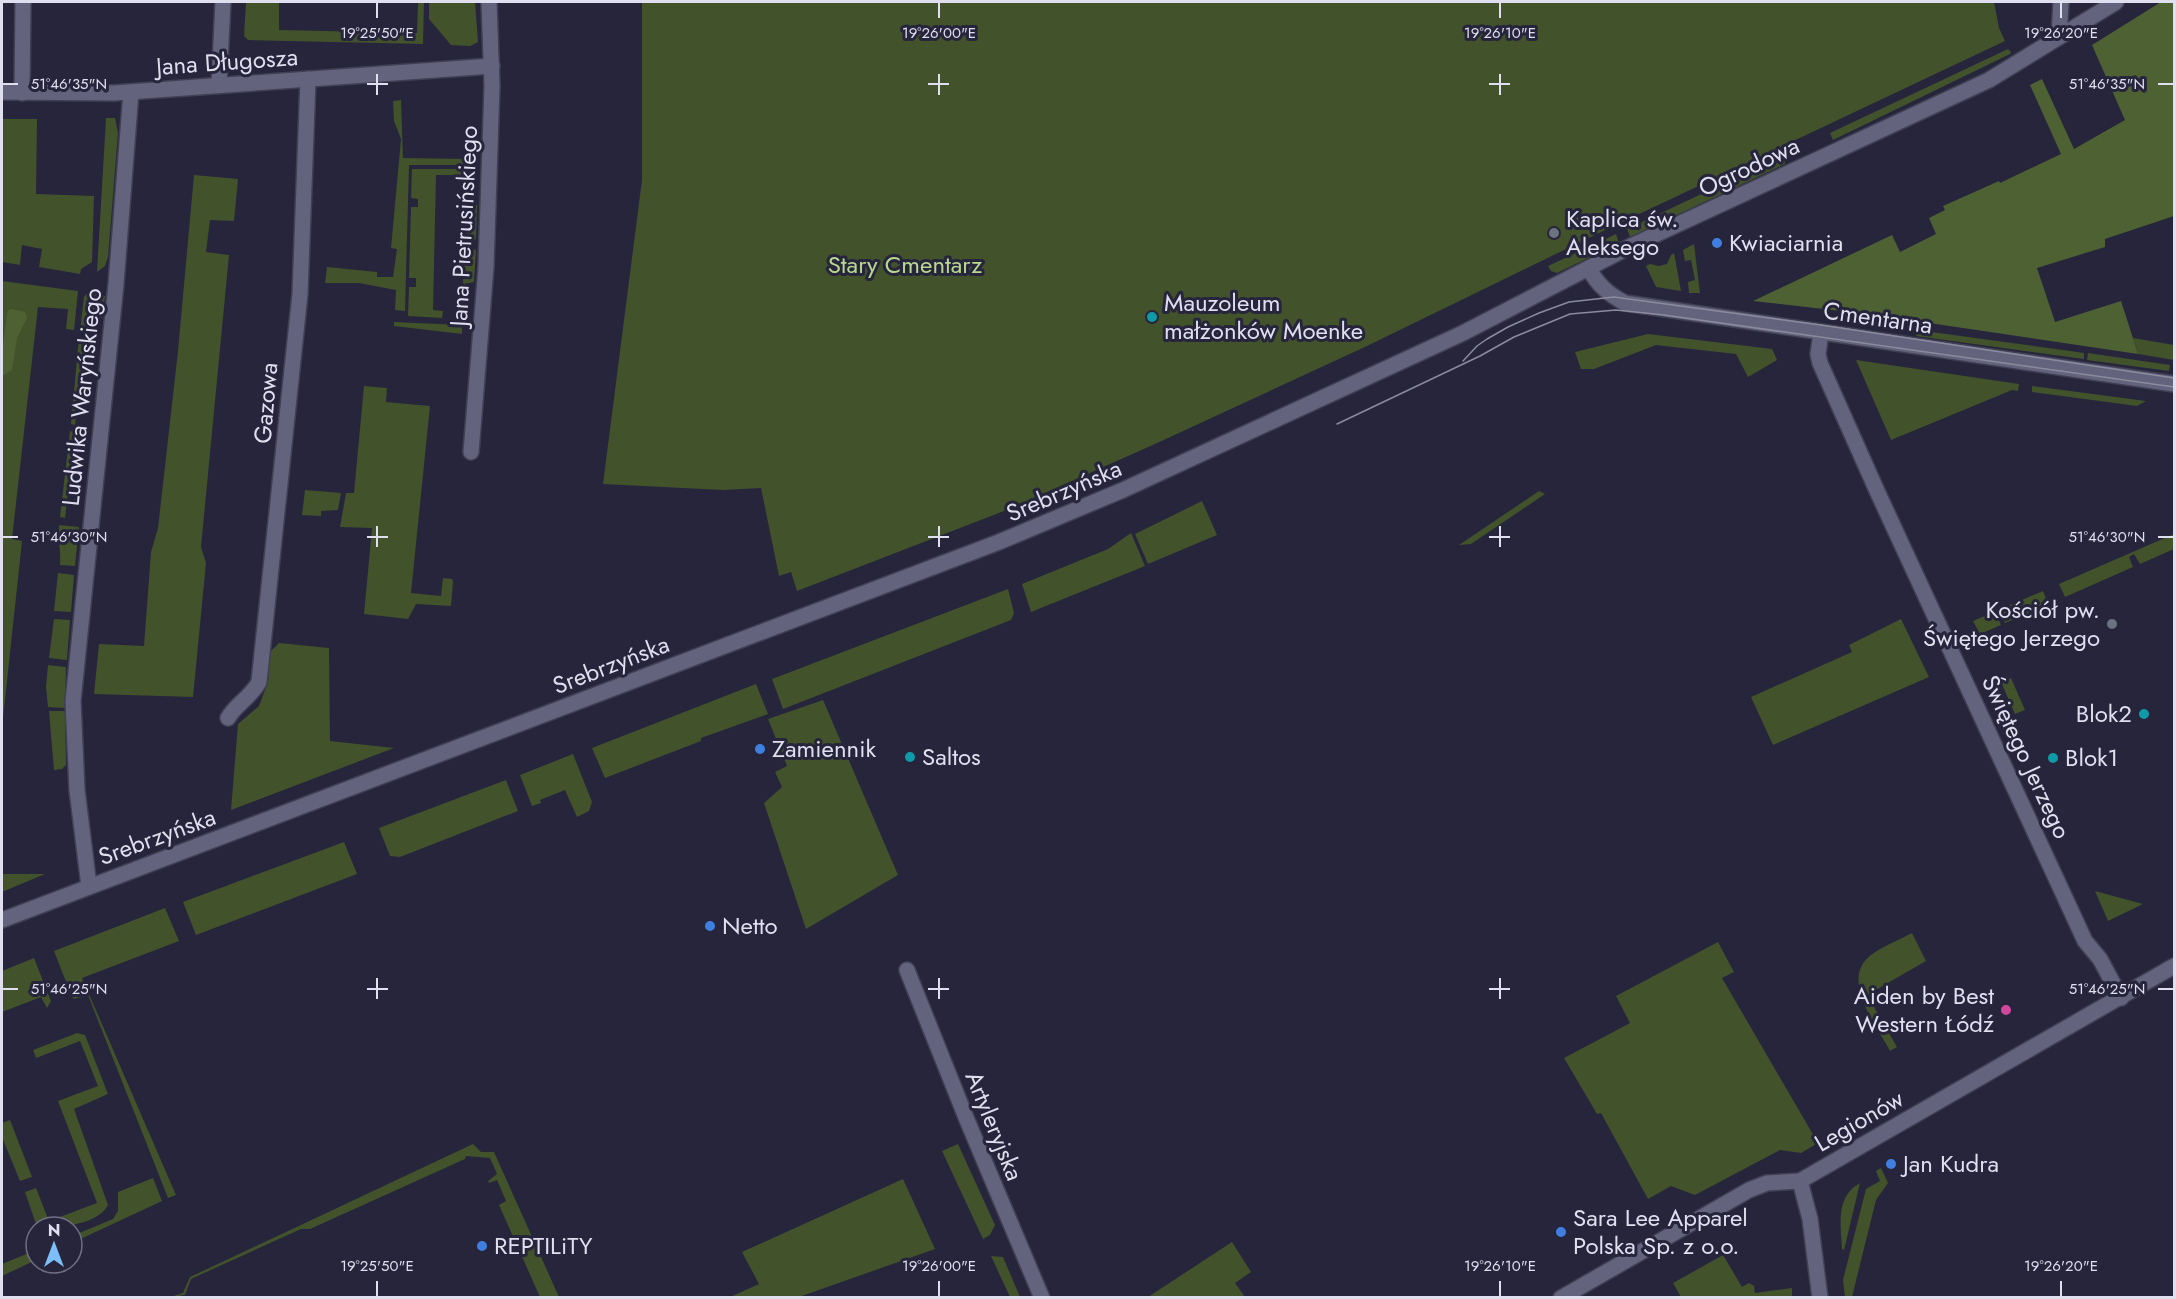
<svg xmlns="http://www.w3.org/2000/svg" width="2176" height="1299" font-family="Jost,sans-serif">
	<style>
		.green { fill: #42522b }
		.forest { fill: #4e6133 }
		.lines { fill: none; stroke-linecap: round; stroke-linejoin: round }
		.minor-casing { stroke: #413f53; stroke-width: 18 }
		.tertiary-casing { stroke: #413f53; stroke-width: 18 }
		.secondary-casing { stroke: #413f53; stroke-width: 18 }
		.minor { stroke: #64637e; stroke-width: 15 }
		.tertiary { stroke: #64637e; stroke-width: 15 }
		.secondary { stroke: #64637e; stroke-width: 15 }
		.tram { stroke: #8b8b9e; stroke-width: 1.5 }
		.ticks { fill: none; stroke: #dfdfef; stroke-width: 2 }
		.worship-dot { fill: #6b7280; stroke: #26253c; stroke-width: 2 }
		.shop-dot { fill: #3f7fe0; stroke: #26253c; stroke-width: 2 }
		.culture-dot { fill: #0f9aa8; stroke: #26253c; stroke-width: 2 }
		.hotel-dot { fill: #d1479c; stroke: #26253c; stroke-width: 2 }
		.labels { text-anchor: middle; stroke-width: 6; stroke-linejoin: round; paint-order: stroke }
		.street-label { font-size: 24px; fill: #dfdfef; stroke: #26253c }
		.poi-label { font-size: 24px; fill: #dfdfef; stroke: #26253c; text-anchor: start }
		.park-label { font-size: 24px; fill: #b9d88f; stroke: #26253c }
		.ticks-label { font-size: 15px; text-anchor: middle; fill: #dfdfef; stroke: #26253c; stroke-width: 6; stroke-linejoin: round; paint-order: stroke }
	</style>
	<rect width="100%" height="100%" fill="#26253c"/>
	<!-- green -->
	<g class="green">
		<polygon points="246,2 279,2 279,30 417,33 418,3 400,2 424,2 423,44 248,40 244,36"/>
		<polygon points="429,2 475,2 478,42 470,46 451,45 429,19"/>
		<polygon points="642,2 1994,2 1999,28 2005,41 1599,233 1367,346 1155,444 1004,511 797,591 791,572 779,576 761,488 723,490 603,484 642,180"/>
		<polygon points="2008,49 2011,52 2010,54 1833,140 1830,133"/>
		<polygon points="401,100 403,158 466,159 466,165 409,165 405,311 395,310 396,290 359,283 325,283 327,267 377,272 377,277 393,277 397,249 391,248 401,139 394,121 393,101"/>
		<polygon points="106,118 115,118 118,133 108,257 105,266 97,272"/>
		<polygon points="2,119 37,119 36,194 94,196 92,262 81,269 80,274 39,267 42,249 22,245 20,265 2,262"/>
		<polygon points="1784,155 1785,164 1630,237 1627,229"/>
		<polygon points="412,169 466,169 466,175 436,175 433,310 443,311 442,318 408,316 409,287 416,287 416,278 409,278 411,207 418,207 418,199 411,198"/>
		<polygon points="194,175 238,179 234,221 210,220 206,252 229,255 201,547 206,563 193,697 94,694 99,644 144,646 151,552 158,528 178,351"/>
		<polygon points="465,203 477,205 476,238 474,241 464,241"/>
		<polygon points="1616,234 1619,243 1557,273 1551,271 1548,266"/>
		<polygon points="1694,244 1700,293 1689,293 1688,282 1695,280 1691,260 1685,261 1683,250"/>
		<polygon points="464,248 476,250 474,282 463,284"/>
		<polygon points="1674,253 1681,291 1656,287 1646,266 1650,264 1659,266 1667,264 1671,255"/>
		<polygon points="2,281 78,291 74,330 66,329 68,309 38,307 12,539 22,541 2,728"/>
		<polygon points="86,294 105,296 102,318 88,316 86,332 80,331 84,297"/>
		<polygon points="394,322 462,325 462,334 394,326"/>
		<polygon points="1917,330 2084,353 2084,359 1916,336"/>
		<polygon points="1648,334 1772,349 1777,360 1748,377 1736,354 1656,345 1594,369 1581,369 1575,352"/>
		<polygon points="79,338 85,339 75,425 71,424"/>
		<polygon points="2133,338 2174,345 2174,360 2138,354"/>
		<polygon points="2088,353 2170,365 2169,371 2087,360"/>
		<polygon points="1856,360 2019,384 2018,391 2012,390 1891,440"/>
		<polygon points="364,386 387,388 386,402 430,406 411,593 441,596 443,578 452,579 453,582 451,606 416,604 408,619 364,614 372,528 340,527 346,493 354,493"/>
		<polygon points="2032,386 2146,401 2137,406 2032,392"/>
		<polygon points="70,431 75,432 65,518 60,517"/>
		<polygon points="305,490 341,493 338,510 321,511 321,516 302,515"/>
		<polygon points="1539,491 1545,494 1471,544 1459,545"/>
		<polygon points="1202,501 1217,535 1148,564 1135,534"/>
		<path d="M 59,525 L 79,527 L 75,566 L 60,565 C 61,551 58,539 59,525 Z"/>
		<polygon points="1131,533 1145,566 1031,612 1022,584 1108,549"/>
		<polygon points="2174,534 2174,549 2140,564 2134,554 2129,557 2133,567 2065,597 2059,584"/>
		<polygon points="58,573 74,575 71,612 54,611"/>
		<polygon points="1008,589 1014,613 1011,620 783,709 772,679"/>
		<polygon points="2043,591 2049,605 2005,623 2002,617 1998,618 2001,625 1980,634 1973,621"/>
		<polygon points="54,619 70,620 67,660 49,658"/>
		<polygon points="1901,619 1929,677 1773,745 1751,697 1852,652 1849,645"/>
		<polygon points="279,643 329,648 330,741 394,748 231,810 238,724 259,706 268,682 270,652"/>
		<polygon points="48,665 66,667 65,708 48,707 46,687"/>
		<polygon points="2011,678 2025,710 2015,714 2001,682"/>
		<polygon points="756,684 768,714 701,738 701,741 605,778 592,748"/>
		<polygon points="823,700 898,875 806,929 764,803 782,787 775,772 787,766 768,719"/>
		<polygon points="49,711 65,711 66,765 62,769 54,770"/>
		<polygon points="573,754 592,802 589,811 577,817 565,790 540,800 541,803 532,806 520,775"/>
		<polygon points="506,780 518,811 400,857 390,856 379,828"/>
		<polygon points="344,842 357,874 196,935 183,902"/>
		<polygon points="2,874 45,874 2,892"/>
		<polygon points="2095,891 2143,904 2108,921"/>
		<polygon points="165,908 179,941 82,978 176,1195 168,1198 88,995 74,999 72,997 54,951"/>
		<path d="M 1912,933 L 1926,961 L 1867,995 L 1897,1047 L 1890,1051 C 1877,1026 1839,979 1871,955 C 1883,946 1899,940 1912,933 Z"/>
		<polygon points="1718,942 1734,972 1722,978 1818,1143 1801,1153 1780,1150 1695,1195 1671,1186 1648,1199 1601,1113 1597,1114 1564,1058 1630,1023 1616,996"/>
		<polygon points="34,958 51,1001 47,1008 41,997 2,1012 2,971"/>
		<path d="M 77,1033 L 85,1035 L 108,1094 L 74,1109 L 108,1205 C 97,1226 58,1227 37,1227 L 25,1192 L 36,1188 L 49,1221 L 97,1203 L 58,1101 L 98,1086 L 80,1041 L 36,1058 L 33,1050 Z"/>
		<polygon points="10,1120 32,1177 20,1181 2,1137 2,1123"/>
		<polygon points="473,1144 481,1152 494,1152 559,1297 540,1297 499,1205 506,1201 497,1180 489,1183 488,1181 497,1174 490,1158 466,1156 465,1159 310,1229 301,1229 191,1279 185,1295 171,1297 183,1293 190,1277"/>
		<polygon points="958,1144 995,1225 990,1235 983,1239 942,1151"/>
		<polygon points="1881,1168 1888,1183 1876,1200 1852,1297 1845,1297 1843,1280 1866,1189 1880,1181 1876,1171"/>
		<polygon points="153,1178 162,1201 72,1243 72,1236 113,1219 118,1211 118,1192"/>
		<polygon points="903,1179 935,1249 799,1297 730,1297 759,1284 742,1252"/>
		<path d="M 1860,1183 L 1844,1250 L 1842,1249 C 1841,1224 1835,1197 1860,1183 Z"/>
		<polygon points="1232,1242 1251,1272 1235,1283 1245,1297 1148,1297"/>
		<polygon points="36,1250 36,1260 2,1276 2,1264"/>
		<polygon points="1723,1255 1742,1287 1749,1283 1754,1286 1755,1293 1792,1288 1792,1297 1681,1297 1673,1283"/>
		<polygon points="991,1256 1003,1257 1020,1297 1010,1297"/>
	</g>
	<!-- forest -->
	<g class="forest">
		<polygon points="2161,2 2174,2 2174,216 2105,239 2105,247 2037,268 2055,322 2121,301 2138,354 1875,315 1753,301 1892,235 1900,252 1936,234 1929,218 1945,210 1943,206 1999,181 2000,183 2061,154 2030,85 2042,79 2074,149 2125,120 2092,45"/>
		<polygon points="11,309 25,312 27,318 17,338 12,370 2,376 2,352 7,314 8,310"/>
	</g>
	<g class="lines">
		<!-- minor casing -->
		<g class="minor-casing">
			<g id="minor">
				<polyline points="219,84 223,2"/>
				<polyline points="2,92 114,93 492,66"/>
				<polyline points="22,93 23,2"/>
				<polyline points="1821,333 1818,354 1820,363 1877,491 2085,941 2100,959 2121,998"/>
				<polyline points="471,452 486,267 492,86 489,2"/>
				<path d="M 228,718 C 236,704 251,697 259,682 L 300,294 L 308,79"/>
				<polyline points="89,886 77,790 73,701 116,284 131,92"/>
				<polyline points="907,970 967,1120 1042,1298"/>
			</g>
		</g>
		<!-- tertiary casing -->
		<g class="tertiary-casing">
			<g id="tertiary">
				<path d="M 1589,269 C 1598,285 1608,294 1625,303 L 2174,384"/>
				<polyline points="1800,1181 1810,1219 1820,1298"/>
				<polyline points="1561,1298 1749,1190 1767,1183 1800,1181 2174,966"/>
			</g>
		</g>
		<!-- secondary casing -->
		<g class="secondary-casing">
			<g id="secondary">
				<polyline points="2059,37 2061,2"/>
				<polyline points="2,920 999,542 1123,490 1463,333 1631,246 1989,80 2116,2"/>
			</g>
		</g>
		<!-- minor -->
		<use href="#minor" class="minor"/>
		<!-- tertiary -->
		<use href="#tertiary" class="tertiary"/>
		<!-- secondary -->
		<use href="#secondary" class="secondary"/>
		<!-- tram -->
		<g class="tram">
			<polyline points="1463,361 1477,346 1487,339 1508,327 1539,313 1569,302 1614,297 1821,325 2174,378"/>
			<polyline points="1337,424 1480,356 1514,337 1570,314 1616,310 1664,315 2174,387"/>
		</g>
	</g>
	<!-- ticks -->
	<path class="ticks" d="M 377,3 L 377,18M 939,3 L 939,18M 1500,3 L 1500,18M 2061,3 L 2061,18M 377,74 L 377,95M 939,74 L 939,95M 1500,74 L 1500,95M 3,84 L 18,84M 367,84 L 388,84M 928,84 L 949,84M 1489,84 L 1510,84M 2158,84 L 2173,84M 377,526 L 377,547M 939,526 L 939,547M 1500,526 L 1500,547M 3,537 L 18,537M 367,537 L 388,537M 928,537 L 949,537M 1489,537 L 1510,537M 2158,537 L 2173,537M 377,978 L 377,999M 939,978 L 939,999M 1500,978 L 1500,999M 3,989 L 18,989M 367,989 L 388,989M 928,989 L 949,989M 1489,989 L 1510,989M 2158,989 L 2173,989M 377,1281 L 377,1296M 939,1281 L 939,1296M 1500,1281 L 1500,1296M 2061,1281 L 2061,1296"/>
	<!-- markers -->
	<g class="worship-dot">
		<circle cx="1554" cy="233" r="6"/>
		<circle cx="2112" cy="624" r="6"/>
	</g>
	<g class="shop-dot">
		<circle cx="1717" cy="243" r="6"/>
		<circle cx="760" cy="749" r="6"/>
		<circle cx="710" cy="926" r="6"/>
		<circle cx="1891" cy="1164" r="6"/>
		<circle cx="1561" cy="1232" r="6"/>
		<circle cx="482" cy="1246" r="6"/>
	</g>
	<g class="culture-dot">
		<circle cx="1152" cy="317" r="6"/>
		<circle cx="2144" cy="714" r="6"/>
		<circle cx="910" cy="757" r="6"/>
		<circle cx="2053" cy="758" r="6"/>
	</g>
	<circle class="hotel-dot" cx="2006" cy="1010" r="6"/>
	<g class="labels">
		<!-- street labels -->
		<g class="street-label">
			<text transform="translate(227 62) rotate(-4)" y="8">Jana Długosza</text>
			<text transform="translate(1749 167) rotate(-25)" y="8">Ogrodowa</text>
			<text transform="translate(464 226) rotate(-87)" y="8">Jana Pietrusińskiego</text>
			<text transform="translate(1878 318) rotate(8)" y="8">Cmentarna</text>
			<text transform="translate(82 397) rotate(-84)" y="8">Ludwika Waryńskiego</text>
			<text transform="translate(266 403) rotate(-85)" y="8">Gazowa</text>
			<text transform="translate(1064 491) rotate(-23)" y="8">Srebrzyńska</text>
			<text transform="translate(611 665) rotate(-21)" y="8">Srebrzyńska</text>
			<text transform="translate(2026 757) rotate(65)" y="8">Świętego Jerzego</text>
			<text transform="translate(157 837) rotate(-20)" y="8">Srebrzyńska</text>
			<text transform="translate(1859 1121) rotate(-30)" y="8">Legionów</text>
			<text transform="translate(994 1126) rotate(68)" y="8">Artyleryjska</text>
		</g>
		<!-- poi labels -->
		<g class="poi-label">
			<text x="1566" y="227">Kaplica św.<tspan x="1566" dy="28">Aleksego</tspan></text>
			<text x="1729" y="251">Kwiaciarnia</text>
			<text x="1164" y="311">Mauzoleum<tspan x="1164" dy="28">małżonków Moenke</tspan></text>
			<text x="2100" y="618" text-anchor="end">Kościół pw.<tspan x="2100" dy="28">Świętego Jerzego</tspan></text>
			<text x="2132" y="722" text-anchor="end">Blok2</text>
			<text x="772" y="757">Zamiennik</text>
			<text x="922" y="765">Saltos</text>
			<text x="2065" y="766">Blok1</text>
			<text x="722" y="934">Netto</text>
			<text x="1994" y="1004" text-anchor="end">Aiden by Best<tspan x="1994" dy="28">Western Łódź</tspan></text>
			<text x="1903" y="1172">Jan Kudra</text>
			<text x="1573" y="1226">Sara Lee Apparel<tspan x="1573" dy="28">Polska Sp. z o.o.</tspan></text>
			<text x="494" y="1254">REPTILiTY</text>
		</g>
		<!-- park labels -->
		<g class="park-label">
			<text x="905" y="273">Stary Cmentarz</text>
		</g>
	</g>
	<g class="ticks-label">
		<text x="377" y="38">19°25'50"E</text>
		<text x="939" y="38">19°26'00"E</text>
		<text x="1500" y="38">19°26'10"E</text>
		<text x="2061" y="38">19°26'20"E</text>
		<text x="69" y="89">51°46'35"N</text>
		<text x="2107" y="89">51°46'35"N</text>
		<text x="69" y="542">51°46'30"N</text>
		<text x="2107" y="542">51°46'30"N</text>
		<text x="69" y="994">51°46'25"N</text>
		<text x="2107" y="994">51°46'25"N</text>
		<text x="377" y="1271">19°25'50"E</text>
		<text x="939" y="1271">19°26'00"E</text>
		<text x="1500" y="1271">19°26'10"E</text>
		<text x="2061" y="1271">19°26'20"E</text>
	</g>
	<!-- border -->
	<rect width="2176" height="1299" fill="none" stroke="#dfdfef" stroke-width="6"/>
	<!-- north arrow -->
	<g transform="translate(54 1245)"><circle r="28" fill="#26253c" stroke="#706f84" stroke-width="1.5"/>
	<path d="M0-4.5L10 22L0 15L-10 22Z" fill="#7dbef9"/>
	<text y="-9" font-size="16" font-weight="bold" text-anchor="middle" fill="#dfdfef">N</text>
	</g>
</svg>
